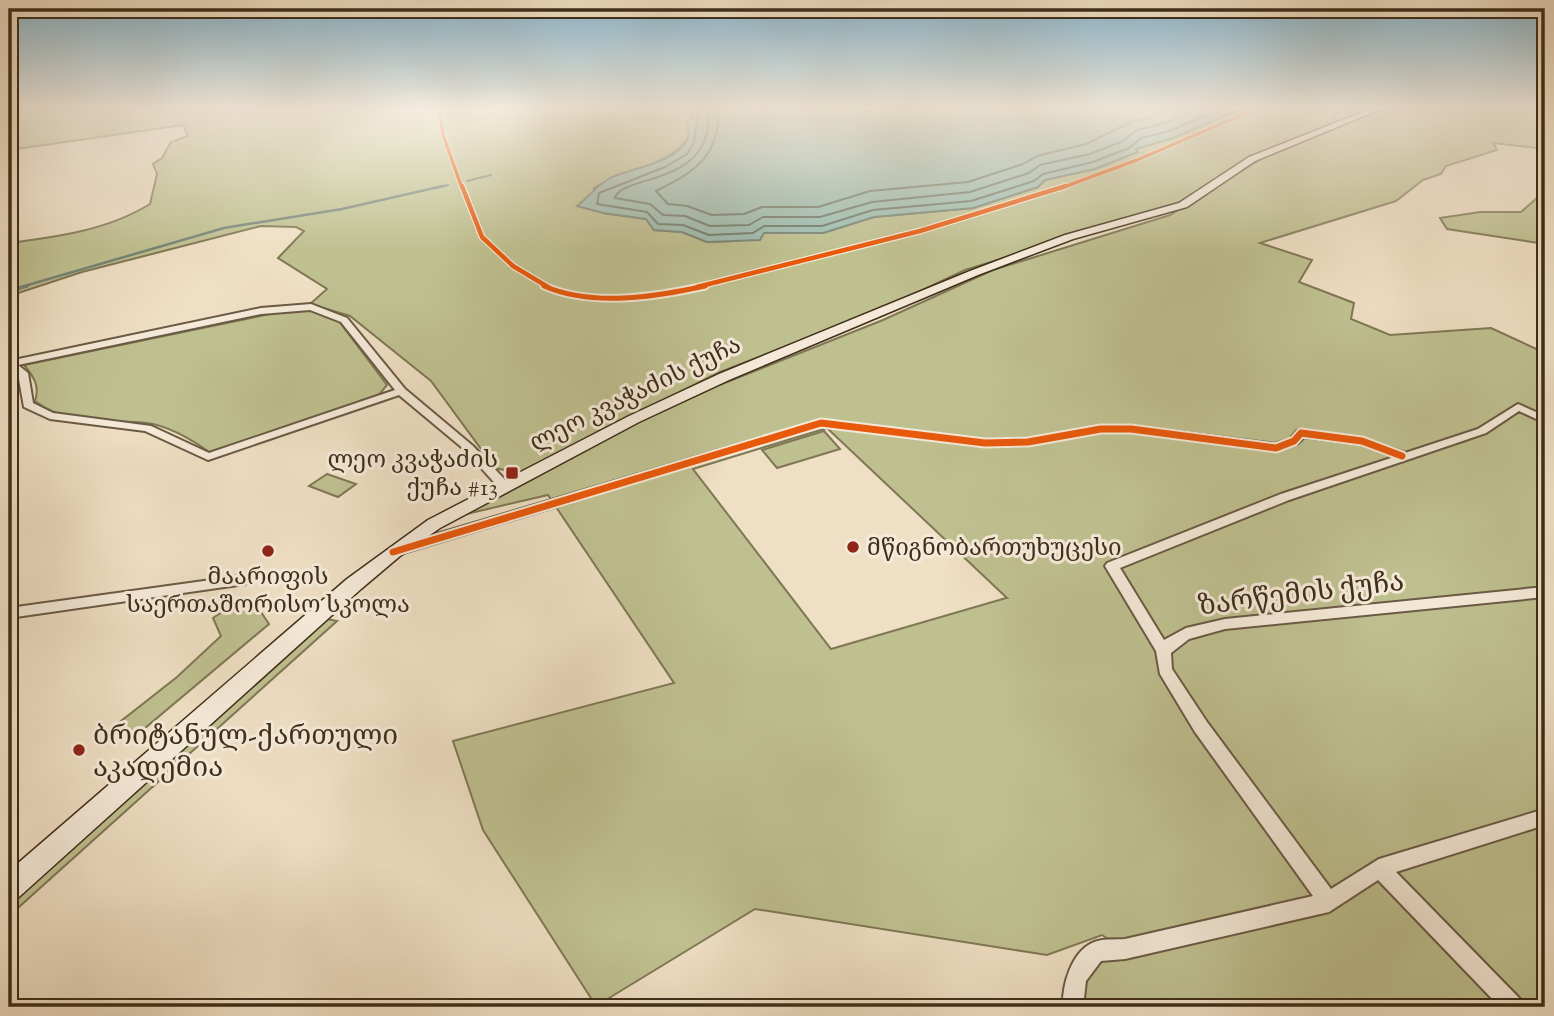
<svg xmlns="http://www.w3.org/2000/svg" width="1554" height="1016" font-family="'Sorts Mill Goudy','Noto Serif Georgian',serif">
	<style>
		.green { fill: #bfc090; stroke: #7f7755; stroke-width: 2; fill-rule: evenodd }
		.water { fill: #9abdb1; stroke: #768475; stroke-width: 2 }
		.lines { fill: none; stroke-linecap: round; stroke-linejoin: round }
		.shore { stroke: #6c7666; stroke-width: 2 }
		.stream-far2 { stroke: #768475; stroke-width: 2 }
		.stream-far1 { stroke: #768475; stroke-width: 2.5 }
		.stream { stroke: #768475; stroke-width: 3.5 }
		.street-casing { stroke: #6b5a44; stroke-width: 4 }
		.secondary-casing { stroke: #3f2e1a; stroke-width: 3 }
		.street { fill: #f5ead9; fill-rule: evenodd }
		.secondary { fill: #f5ead9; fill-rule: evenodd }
		.cycleway-far3-casing { stroke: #f5ead9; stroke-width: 5 }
		.cycleway-far2-casing { stroke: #f5ead9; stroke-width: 7 }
		.cycleway-far1-casing { stroke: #f5ead9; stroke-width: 9 }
		.cycleway-casing { stroke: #f5ead9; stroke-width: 11 }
		.cycleway-far3 { stroke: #e8590c; stroke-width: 3.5 }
		.cycleway-far2 { stroke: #e8590c; stroke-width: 4.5 }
		.cycleway-far1 { stroke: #e8590c; stroke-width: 5 }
		.cycleway { stroke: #e8590c; stroke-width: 7 }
		.poi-dot { fill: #8f2418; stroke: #f5ead9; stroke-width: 2.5 }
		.labels { text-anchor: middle; stroke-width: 6; stroke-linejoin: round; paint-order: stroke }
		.street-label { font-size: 24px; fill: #3f2e1a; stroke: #f5ead9 }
		.poi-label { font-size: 24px; fill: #3f2e1a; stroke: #f5ead9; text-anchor: end }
		.near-street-label { font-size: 28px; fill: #3f2e1a; stroke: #f5ead9 }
		.near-poi-label { font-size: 28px; fill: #3f2e1a; stroke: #f5ead9; text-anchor: start }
	</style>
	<rect width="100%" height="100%" fill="#efdfc4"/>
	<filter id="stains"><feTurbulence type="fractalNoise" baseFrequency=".00286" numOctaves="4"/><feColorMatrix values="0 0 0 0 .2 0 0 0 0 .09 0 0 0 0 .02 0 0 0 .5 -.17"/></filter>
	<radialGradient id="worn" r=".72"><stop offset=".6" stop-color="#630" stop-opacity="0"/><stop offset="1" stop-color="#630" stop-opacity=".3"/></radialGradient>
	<!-- green -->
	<g class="green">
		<path d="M 9,108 L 692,108 C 702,163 628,167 594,188 L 603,213 L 646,219 L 654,230 L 682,232 L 707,242 L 734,241 L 763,233 L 823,233 L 874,217 L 973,208 L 1038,187 L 1045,180 L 1095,169 L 1137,152 L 1136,149 L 1173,138 L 1243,108 L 1373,108 L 1248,158 L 1180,204 L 965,270 L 893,304 L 718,373 L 518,473 L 495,468 L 431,381 L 350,316 L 310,304 L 327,289 L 278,258 L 304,231 L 296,227 L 261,226 L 82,272 L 9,296 L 9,243 C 57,237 108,230 150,204 L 157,174 L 153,164 L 162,158 L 171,142 L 188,136 L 183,125 L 9,150 Z"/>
		<path d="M 1386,108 L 1545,108 L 1545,149 L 1493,143 L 1497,150 L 1446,166 L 1441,174 L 1423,180 L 1396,201 L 1260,243 L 1312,260 L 1299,282 L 1354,303 L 1351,319 L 1390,335 L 1491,328 L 1545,353 L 1545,1007 L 1079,1007 C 1076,976 1100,960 1124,949 L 1102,935 L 1047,955 L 755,909 L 596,1006 L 483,830 L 453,741 L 674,683 L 548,495 L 462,515 L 632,425 L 717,386 L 883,320 L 993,270 L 1170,215 L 1266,156 ZM 827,428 L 1007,598 L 1006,598 L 831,649 L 693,469 Z"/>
		<polygon points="1545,191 1545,244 1447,229 1440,218 1480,212 1521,212"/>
		<path d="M 294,309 L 311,310 L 338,320 L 387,385 L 378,396 L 369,401 L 212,454 C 194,441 169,426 147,423 C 112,419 64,425 35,401 C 40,386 34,377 24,365 Z"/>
		<polygon points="824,431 840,449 777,468 762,450"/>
		<polygon points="327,474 356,484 338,497 309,486"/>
		<polygon points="257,606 269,624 139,733 116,725 177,677 221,636 213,618 222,612"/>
		<polygon points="327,619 337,621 9,916 9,899"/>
	</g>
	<!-- water -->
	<path class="water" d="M 692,108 L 1243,108 L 1173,138 L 1136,149 L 1138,152 L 1095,169 L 1045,180 L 1038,187 L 973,208 L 874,217 L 823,233 L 764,233 L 760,240 L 707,242 L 682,232 L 654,230 L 646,219 L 603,213 L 577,206 C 590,196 596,186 610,178 C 632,167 700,160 687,123 L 693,116 Z"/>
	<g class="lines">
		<!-- shore -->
		<g class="shore">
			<polyline points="699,108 694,142 687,154 665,167 599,193 597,204 647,212 658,224 683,225 709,235 753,233 764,226 822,226 873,210 971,201 1034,181 1043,174 1093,162 1129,148 1141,138 1170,131 1221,108"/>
			<path d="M 708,108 C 716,188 622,173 615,198 L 650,204 L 663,215 L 685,216 L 710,226 L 749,225 L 763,217 L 820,217 L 872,202 L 970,192 L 1029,173 L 1040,165 L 1090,154 L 1123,141 L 1137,130 L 1166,123 L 1197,108"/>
			<path d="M 719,108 C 719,157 696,171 656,191 L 668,204 L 687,206 L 712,215 L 744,214 L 762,207 L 818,207 L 870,191 L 968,182 L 1023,164 L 1037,156 L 1086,144 L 1133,121 L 1150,118 L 1172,108"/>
		</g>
		<!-- stream-far2 -->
		<g class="stream-far2">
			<polyline points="1334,119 1338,108"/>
			<polyline points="467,181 491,175"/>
			<polyline points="436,188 448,185"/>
		</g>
		<!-- stream-far1 -->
		<polyline class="stream-far1" points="21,287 224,228 342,209 443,186"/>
		<!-- stream -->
		<polyline class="stream" points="9,291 27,286"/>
		<!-- street casing -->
		<g class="street-casing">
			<g id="street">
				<path d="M 311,304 L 347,318 L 405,389 L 473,446 L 509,484 L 511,487 L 509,490 L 501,490 L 465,450 L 399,395 L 208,460 L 145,431 L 50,419 L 24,407 L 18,374 L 9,367 L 9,361 L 261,308 ZM 310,310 L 341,322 L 395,390 L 209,453 L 151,426 L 53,413 L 33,403 L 28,373 L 18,365 L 261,314 Z"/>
				<path d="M 1518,404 L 1545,416 L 1545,423 L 1519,411 L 1486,433 L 1289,500 L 1120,568 L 1164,640 L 1186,628 L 1225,619 L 1545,587 L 1545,597 L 1225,629 L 1189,639 L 1171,653 L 1172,669 L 1207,722 L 1331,889 L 1379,859 L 1545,809 L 1545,825 L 1396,872 L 1521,1000 L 1524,1007 L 1500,1007 L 1378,880 L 1329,912 L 1125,959 L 1101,961 L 1086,981 L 1083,1007 L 1063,1007 C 1062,986 1071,953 1092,943 C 1101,938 1115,940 1125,939 L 1313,896 L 1195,732 L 1160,674 L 1156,651 L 1105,566 L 1107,563 L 1281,494 L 1394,457 L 1360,444 L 1304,437 L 1298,443 L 1276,451 L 1131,432 L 1101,432 L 1028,445 L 985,446 L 821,426 L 403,553 L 393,553 L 392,550 L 393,547 L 821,420 L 985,440 L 1028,439 L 1101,426 L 1131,426 L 1275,444 L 1290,439 L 1297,431 L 1301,430 L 1362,438 L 1405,453 L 1478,429 Z"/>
				<polygon points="240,576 245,578 247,581 245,584 9,618 9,608"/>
			</g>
		</g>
		<!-- secondary casing -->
		<g class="secondary-casing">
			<polygon id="secondary" points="1373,108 1383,108 1255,161 1187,207 1073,239 978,275 729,380 639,422 440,528 400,556 361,589 19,897 9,901 9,871 347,579 428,520 629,416 719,374 970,271 1065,235 1179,203 1249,157"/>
		</g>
		<!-- street -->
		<use href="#street" class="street"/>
		<!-- secondary -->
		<use href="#secondary" class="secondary"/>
		<!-- cycleway-far3 casing -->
		<g class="cycleway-far3-casing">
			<g id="cycleway-far3">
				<polyline points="439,108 443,135 462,188"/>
				<polyline points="1061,188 1137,160 1258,108"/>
			</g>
		</g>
		<!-- cycleway-far2 casing -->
		<g class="cycleway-far2-casing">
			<g id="cycleway-far2">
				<polyline points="462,186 482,237 513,266 548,287"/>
				<polyline points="697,287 920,231 1066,186"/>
			</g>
		</g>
		<!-- cycleway-far1 casing -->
		<g class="cycleway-far1-casing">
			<path id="cycleway-far1" d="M 544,286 C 592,307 655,297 705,286"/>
		</g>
		<!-- cycleway casing -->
		<g class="cycleway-casing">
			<polyline id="cycleway" points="393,552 821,423 985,443 1028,442 1101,429 1131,429 1276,448 1294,441 1301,433 1362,441 1402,456"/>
		</g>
		<!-- cycleway-far3 -->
		<use href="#cycleway-far3" class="cycleway-far3"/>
		<!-- cycleway-far2 -->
		<use href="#cycleway-far2" class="cycleway-far2"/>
		<!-- cycleway-far1 -->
		<use href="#cycleway-far1" class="cycleway-far1"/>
		<!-- cycleway -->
		<use href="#cycleway" class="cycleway"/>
	</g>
	<!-- sky -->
	<linearGradient id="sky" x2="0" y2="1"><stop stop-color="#89b8d2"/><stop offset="0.43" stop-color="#f8f1e4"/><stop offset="1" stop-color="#f8f1e4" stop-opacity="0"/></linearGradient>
	<rect width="1554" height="250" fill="url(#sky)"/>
	<!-- markers -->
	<g class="poi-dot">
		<rect x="505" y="466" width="14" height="14" rx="3.5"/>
		<circle cx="853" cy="547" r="7"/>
		<circle cx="268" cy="551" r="7"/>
		<circle cx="79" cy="750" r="7"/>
	</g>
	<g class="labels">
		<!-- street labels -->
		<g class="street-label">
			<text transform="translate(635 393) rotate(-26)" y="8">ლეო კვაჭაძის ქუჩა</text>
		</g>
		<!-- poi labels -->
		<g class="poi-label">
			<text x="498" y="467">ლეო კვაჭაძის<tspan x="498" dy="28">ქუჩა #13</tspan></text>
			<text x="867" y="555" text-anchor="start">მწიგნობართუხუცესი</text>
			<text x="268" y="584" text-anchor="middle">მაარიფის<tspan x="268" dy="28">საერთაშორისო სკოლა</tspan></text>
		</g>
		<!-- near-street labels -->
		<g class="near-street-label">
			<text transform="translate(1301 592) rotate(-7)" y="10">ზარწემის ქუჩა</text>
		</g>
		<!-- near-poi labels -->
		<g class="near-poi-label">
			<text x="93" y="744">ბრიტანულ-ქართული<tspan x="93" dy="32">აკადემია</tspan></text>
		</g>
	</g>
	<!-- margin -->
	<rect width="1554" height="1016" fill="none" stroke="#efdfc4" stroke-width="35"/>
	<rect x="10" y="10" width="1533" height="995" fill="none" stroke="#3f2e1a" stroke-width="3.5"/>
	<rect x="18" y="18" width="1519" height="981" fill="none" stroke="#3f2e1a" stroke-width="2"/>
	<rect width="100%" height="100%" filter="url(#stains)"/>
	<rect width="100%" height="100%" fill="url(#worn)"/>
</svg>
